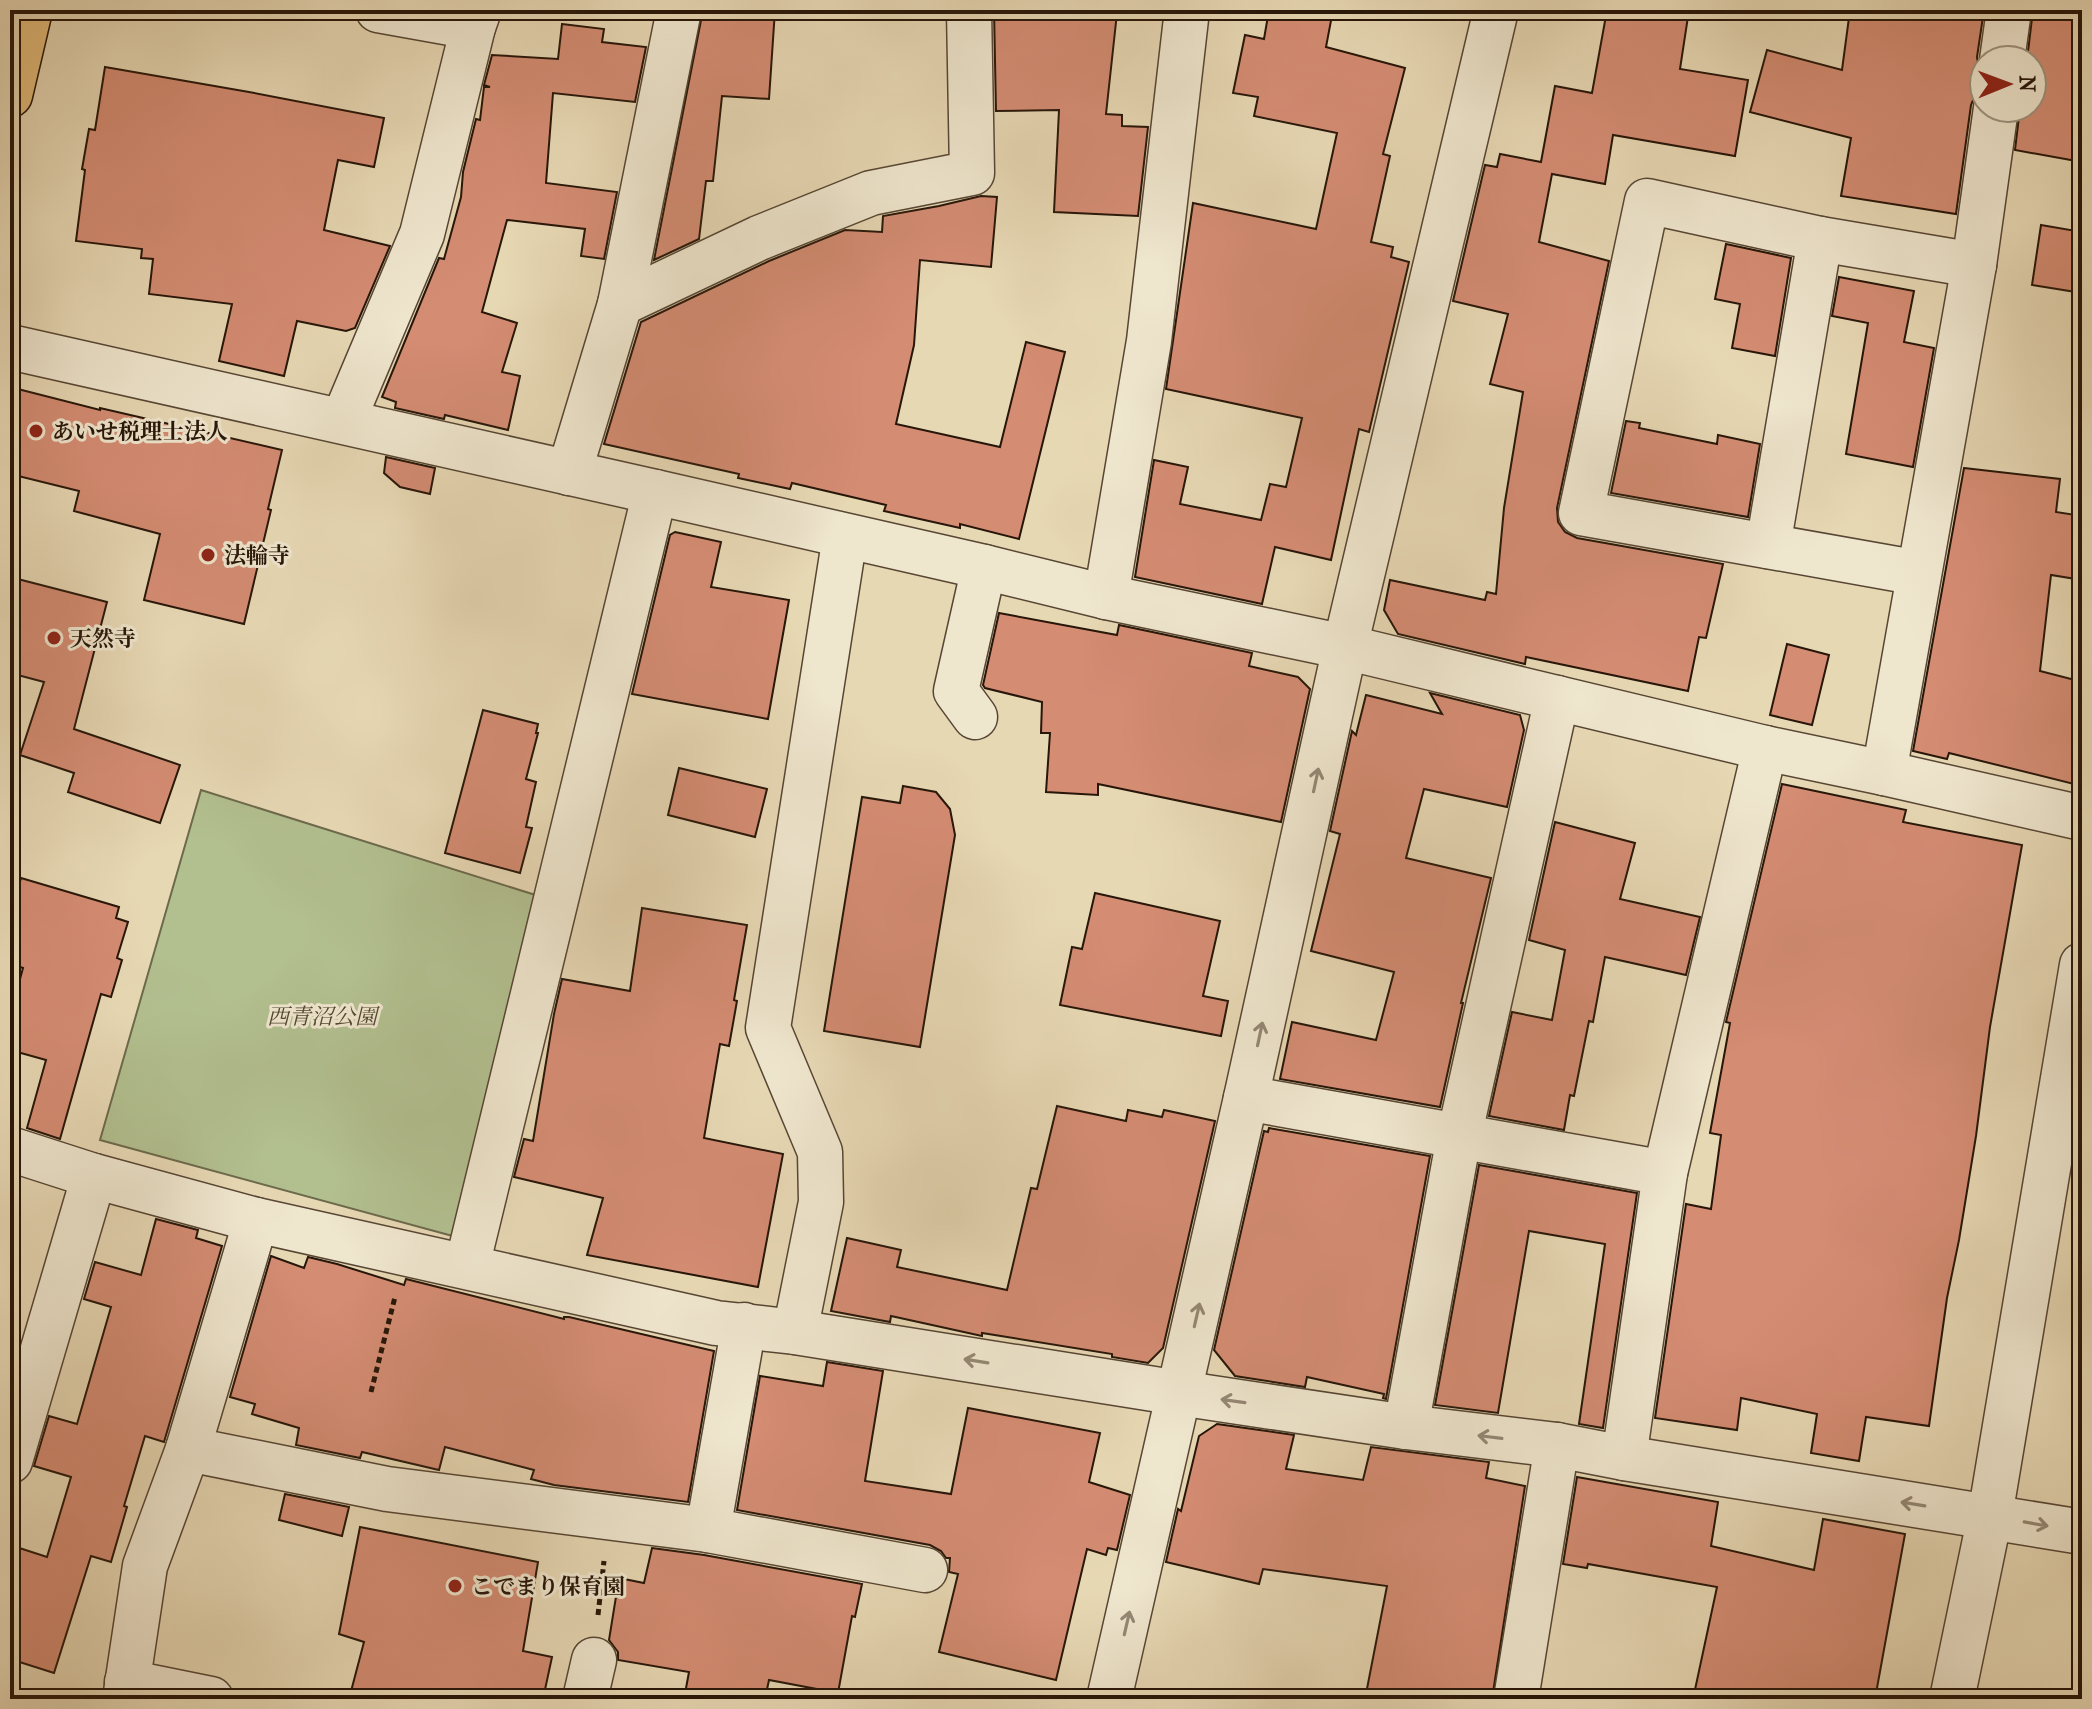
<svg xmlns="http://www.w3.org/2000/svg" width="2092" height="1709" font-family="'IM FELL French Canon','Noto Serif JP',serif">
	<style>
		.green { fill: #b2bf8f; stroke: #6c6a4c; stroke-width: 2 }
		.building { fill: #d48c73; stroke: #271609; stroke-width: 2 }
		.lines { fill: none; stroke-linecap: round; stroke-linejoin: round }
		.minor-casing { stroke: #574634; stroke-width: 47 }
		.highway-casing { stroke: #271609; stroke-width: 47 }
		.path { stroke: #271609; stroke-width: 5; stroke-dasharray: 6 4; stroke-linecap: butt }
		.minor { stroke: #efe6ce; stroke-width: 44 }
		.highway { stroke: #e4bc7a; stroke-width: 44 }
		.oneway { stroke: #958875 }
		.poi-dot { fill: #8f2418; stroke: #efe6ce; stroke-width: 3 }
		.labels { text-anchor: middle; stroke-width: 6; stroke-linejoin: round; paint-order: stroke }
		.poi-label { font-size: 22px; font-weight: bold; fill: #271609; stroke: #efe6ce; text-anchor: start }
		.park-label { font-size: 22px; font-style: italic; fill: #514931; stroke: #efe6ce }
	</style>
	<rect width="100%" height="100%" fill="#e7d8b4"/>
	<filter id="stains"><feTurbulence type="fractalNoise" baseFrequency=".0025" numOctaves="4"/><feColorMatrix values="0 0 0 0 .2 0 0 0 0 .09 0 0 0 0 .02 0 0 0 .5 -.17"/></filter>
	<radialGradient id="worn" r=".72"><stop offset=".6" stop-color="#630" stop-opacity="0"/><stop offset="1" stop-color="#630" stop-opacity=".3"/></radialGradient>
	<!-- green -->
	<polygon class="green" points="201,790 545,898 471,1241 100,1140"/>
	<!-- building -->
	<g class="building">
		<polygon points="703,10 775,10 769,99 722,96 713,181 706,181 699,239 654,260"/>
		<polygon points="994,10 1088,10 1117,13 1106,114 1122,115 1122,126 1148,127 1138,216 1054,212 1059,110 996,111"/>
		<polygon points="1269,10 1333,10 1326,47 1405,68 1383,154 1390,156 1371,242 1393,247 1391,257 1409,262 1369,432 1359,429 1331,560 1275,547 1262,604 1135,577 1154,460 1188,467 1180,504 1261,520 1270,484 1286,487 1302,418 1166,389 1193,203 1316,229 1337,133 1254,116 1258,97 1233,93 1245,35 1264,39"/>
		<polygon points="1607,10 1689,10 1680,69 1748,80 1735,156 1613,135 1605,184 1552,174 1539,242 1609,261 1557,508 1558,522 1565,532 1577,538 1723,564 1706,638 1699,637 1688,691 1526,657 1525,664 1398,634 1384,610 1390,580 1485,600 1487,592 1496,594 1504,508 1523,392 1490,384 1508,314 1453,301 1485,165 1497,167 1500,154 1541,162 1555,86 1592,93"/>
		<polygon points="1850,10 1984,10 1977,57 1979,69 1984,76 1984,87 1976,93 1971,105 1956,214 1841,196 1851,138 1750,112 1767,50 1842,70"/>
		<polygon points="2033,10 2082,16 2082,162 2015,150 2020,108 2032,108 2032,60 2027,60"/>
		<polygon points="562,24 604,29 602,42 646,47 635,102 553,93 546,183 617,192 604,259 581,256 585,229 507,220 482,312 517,323 502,372 520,376 508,430 445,415 444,419 395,408 396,402 382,397 439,258 444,259 461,197 463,172 476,119 480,120 484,87 490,87 484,85 492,55 558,59"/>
		<polygon points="105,67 249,92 384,118 374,167 338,160 324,230 390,246 355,328 346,331 297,321 284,376 219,361 232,304 149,294 153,259 141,258 142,249 76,241 85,170 82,169 89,129 95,130"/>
		<polygon points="981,196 997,197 991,267 920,260 914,345 896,424 1000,447 1026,342 1065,352 1019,539 960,524 960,528 884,511 886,505 792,483 790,489 738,478 739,474 604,444 641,322 769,261 845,230 882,232 883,216 939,206"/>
		<polygon points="2041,225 2082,232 2082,293 2032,285"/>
		<polygon points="1726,244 1791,258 1775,356 1732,348 1740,304 1715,299"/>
		<polygon points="1839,277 1914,291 1904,342 1934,348 1913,467 1846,454 1868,323 1832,316"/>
		<polygon points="10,387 100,410 100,408 282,450 268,509 271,510 244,624 144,600 160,534 74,511 79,491 10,474"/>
		<polygon points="1626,421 1640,423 1639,428 1717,444 1718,435 1760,444 1748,517 1611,493"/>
		<polygon points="386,457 435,468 430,494 400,487 384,473"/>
		<polygon points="1964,468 2060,479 2056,512 2082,516 2082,580 2051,575 2040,671 2075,680 2072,695 2082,697 2082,786 1949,753 1947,759 1913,751"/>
		<polygon points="675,532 721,542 711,587 789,600 768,719 632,694 670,535"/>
		<polygon points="10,577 107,602 74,729 180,765 160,823 68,792 74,773 20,755 44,682 10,673"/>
		<polygon points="999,613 1117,635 1119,625 1252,653 1249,666 1298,677 1310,689 1281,822 1098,784 1098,795 1046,792 1050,733 1041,733 1042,702 985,688 983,685"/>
		<polygon points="1787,644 1829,655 1812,725 1770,715"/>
		<polygon points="1430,693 1520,715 1524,730 1507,807 1424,789 1406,858 1491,878 1461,1003 1463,1003 1440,1107 1280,1079 1292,1022 1376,1040 1394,972 1311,951 1340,834 1330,831 1352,731 1356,735 1366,695 1442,714"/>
		<polygon points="483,710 538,724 536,733 538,733 526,779 536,782 526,827 532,828 520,873 445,853"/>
		<polygon points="679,768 767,789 755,837 668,815"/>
		<polygon points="1782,784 1906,810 1903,822 2022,845 1990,1027 1976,1136 1959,1240 1947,1298 1929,1426 1866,1417 1859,1461 1811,1453 1817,1414 1741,1398 1737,1430 1655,1418 1686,1204 1711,1209 1721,1135 1710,1133 1730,1023 1726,1022"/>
		<polygon points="903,786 936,792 950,809 955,835 920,1047 824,1031 862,797 900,803"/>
		<polygon points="1555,822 1635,843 1620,899 1700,917 1686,975 1605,957 1593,1022 1589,1021 1574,1096 1570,1095 1564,1130 1489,1116 1512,1012 1552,1020 1565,950 1529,940"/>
		<polygon points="21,878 119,907 116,918 128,922 117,958 122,960 111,997 101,994 60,1139 27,1128 46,1060 10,1050 10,1016 23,968 10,964 10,916"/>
		<polygon points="1095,893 1220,921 1203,996 1228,1001 1221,1036 1060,1005 1072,947 1082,949"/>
		<polygon points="642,908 747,925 734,1000 737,1001 729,1046 720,1044 704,1138 783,1154 758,1287 587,1255 603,1198 514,1177 524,1139 533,1141 554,1014 562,979 630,991"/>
		<polygon points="1057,1106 1126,1121 1128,1110 1162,1117 1164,1110 1215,1121 1163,1348 1148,1363 1112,1357 1112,1354 982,1333 982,1336 891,1316 890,1322 831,1311 847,1238 901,1250 897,1267 1007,1290 1031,1188 1037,1189"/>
		<polygon points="1269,1128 1430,1156 1386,1399 1383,1398 1384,1394 1307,1377 1305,1387 1235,1376 1214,1350 1264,1131 1268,1132"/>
		<polygon points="1479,1165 1637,1193 1603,1428 1579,1424 1605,1244 1529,1231 1498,1413 1435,1405"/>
		<polygon points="156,1219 198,1230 196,1238 222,1246 164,1442 145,1436 124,1506 127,1507 111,1562 91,1556 54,1673 10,1659 10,1545 47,1557 71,1477 34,1466 49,1416 77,1424 111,1307 84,1299 95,1262 141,1275"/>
		<polygon points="271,1256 304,1268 308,1257 337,1264 404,1285 406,1279 564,1319 564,1317 569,1317 714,1351 688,1502 554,1485 531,1479 534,1470 445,1447 439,1470 362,1452 360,1458 296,1445 299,1428 252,1414 255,1404 230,1397"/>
		<polygon points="827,1362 883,1371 865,1481 951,1494 968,1408 1100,1433 1089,1482 1130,1495 1117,1550 1108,1548 1106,1555 1087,1549 1056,1680 939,1652 958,1574 949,1572 950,1558 946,1558 941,1551 930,1545 737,1510 760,1376 823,1386"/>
		<polygon points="1217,1424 1294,1435 1286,1469 1363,1480 1371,1447 1489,1462 1486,1478 1525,1486 1492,1699 1365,1699 1387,1586 1263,1569 1259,1584 1166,1562 1178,1509 1181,1511 1199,1436"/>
		<polygon points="1577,1477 1718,1502 1711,1546 1814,1570 1823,1519 1905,1534 1875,1699 1693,1699 1717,1587 1588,1564 1587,1568 1563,1564"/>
		<polygon points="285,1494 349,1507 342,1536 279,1520"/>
		<polygon points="360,1527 538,1562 523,1651 552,1657 543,1699 349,1699 364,1642 339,1634"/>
		<polygon points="652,1548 704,1555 862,1584 855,1617 852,1616 838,1693 769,1680 765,1699 684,1699 689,1672 618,1660 618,1652 609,1640 619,1578 644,1583"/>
	</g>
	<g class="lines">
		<!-- minor casing -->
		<g class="minor-casing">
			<g id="minor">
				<polyline points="378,10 473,27"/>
				<polyline points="2002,60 2009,10"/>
				<polyline points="620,304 759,238 871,193 972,173 969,10"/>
				<polyline points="10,347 655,492 984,567 1106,597 1345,647 1765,748 1884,773 2082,818"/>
				<polyline points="343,421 422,234 473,27 479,10"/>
				<polyline points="569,473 620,304 679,10"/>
				<polyline points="1768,546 1820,239"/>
				<polyline points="1919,573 1581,513 1647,201 1820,239 1974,265"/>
				<polyline points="1106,597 1149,341 1187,10"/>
				<polyline points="975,717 956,691 984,567"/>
				<polyline points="1884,773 1974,265 1996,108"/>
				<polyline points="1246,1098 1665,1173"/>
				<polyline points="10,1149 94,1176 256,1220 716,1323 795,1332 1179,1393 1406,1427 1557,1445 1624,1458 2082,1532"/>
				<polyline points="467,1266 655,492"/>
				<polyline points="795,1332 821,1202 820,1152 768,1028 845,536"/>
				<polyline points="1406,1427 1459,1137 1557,698"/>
				<polyline points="188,1449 387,1489 708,1530 925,1570"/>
				<polyline points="1624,1458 1665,1173 1765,748"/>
				<polyline points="10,1461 94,1176"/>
				<polyline points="708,1530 744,1325"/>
				<polyline points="127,1682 211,1699"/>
				<polyline points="125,1699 145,1566 188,1449 256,1220"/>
				<polyline points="585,1699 594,1660"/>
				<polyline points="1109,1699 1246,1098 1345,647 1496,10"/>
				<polyline points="1516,1699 1557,1445"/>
				<polyline points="1952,1699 1990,1516 2082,965"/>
			</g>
		</g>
		<!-- highway casing -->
		<g class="highway-casing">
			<polyline id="highway" points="10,95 30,10"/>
		</g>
		<!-- path -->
		<g class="path">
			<polyline points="371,1392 395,1297"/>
			<polyline points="598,1615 604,1561"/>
		</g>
		<!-- minor -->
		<use href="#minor" class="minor"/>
		<!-- highway -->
		<use href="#highway" class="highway"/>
	</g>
	<!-- one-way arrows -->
	<defs><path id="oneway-shaft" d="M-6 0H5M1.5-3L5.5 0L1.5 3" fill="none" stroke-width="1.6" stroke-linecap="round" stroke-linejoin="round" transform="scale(2)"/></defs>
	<g class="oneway">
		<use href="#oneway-shaft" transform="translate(1316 780) rotate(-78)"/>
		<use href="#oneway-shaft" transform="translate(1260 1034) rotate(-78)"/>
		<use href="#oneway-shaft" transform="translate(1197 1315) rotate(-77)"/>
		<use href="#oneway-shaft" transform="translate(976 1361) rotate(-171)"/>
		<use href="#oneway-shaft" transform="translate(1233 1401) rotate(-172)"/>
		<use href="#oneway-shaft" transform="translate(1490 1437) rotate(-173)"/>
		<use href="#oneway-shaft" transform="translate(1913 1504) rotate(-171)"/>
		<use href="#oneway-shaft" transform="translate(2036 1524) rotate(10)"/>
		<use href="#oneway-shaft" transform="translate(1127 1623) rotate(-77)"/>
	</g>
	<!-- markers -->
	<g class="poi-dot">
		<circle cx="36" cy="431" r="8"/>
		<circle cx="208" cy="555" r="8"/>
		<circle cx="54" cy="638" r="8"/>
		<circle cx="455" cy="1586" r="8"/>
	</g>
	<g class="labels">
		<!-- poi labels -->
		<g class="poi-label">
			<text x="52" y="439">あいせ税理士法人</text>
			<text x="224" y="563">法輪寺</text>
			<text x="70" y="646">天然寺</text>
			<text x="471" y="1594">こでまり保育園</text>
		</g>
		<!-- park labels -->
		<g class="park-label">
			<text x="322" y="1024">西青沼公園</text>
		</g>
	</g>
	<!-- margin -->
	<rect width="2092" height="1709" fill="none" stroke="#e7d8b4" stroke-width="40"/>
	<rect x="12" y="12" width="2068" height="1685" fill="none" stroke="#271609" stroke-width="4"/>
	<rect x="20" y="20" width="2052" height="1669" fill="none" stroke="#271609" stroke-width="2"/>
	<!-- north arrow -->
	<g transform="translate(2008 84) rotate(89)"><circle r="38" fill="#efe6ce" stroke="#9f937f" stroke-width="2"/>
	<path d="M0-6L14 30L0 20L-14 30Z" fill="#8f2418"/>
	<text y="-12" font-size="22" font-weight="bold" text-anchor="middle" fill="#271609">N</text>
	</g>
	<rect width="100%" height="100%" filter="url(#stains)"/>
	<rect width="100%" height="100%" fill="url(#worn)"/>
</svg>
